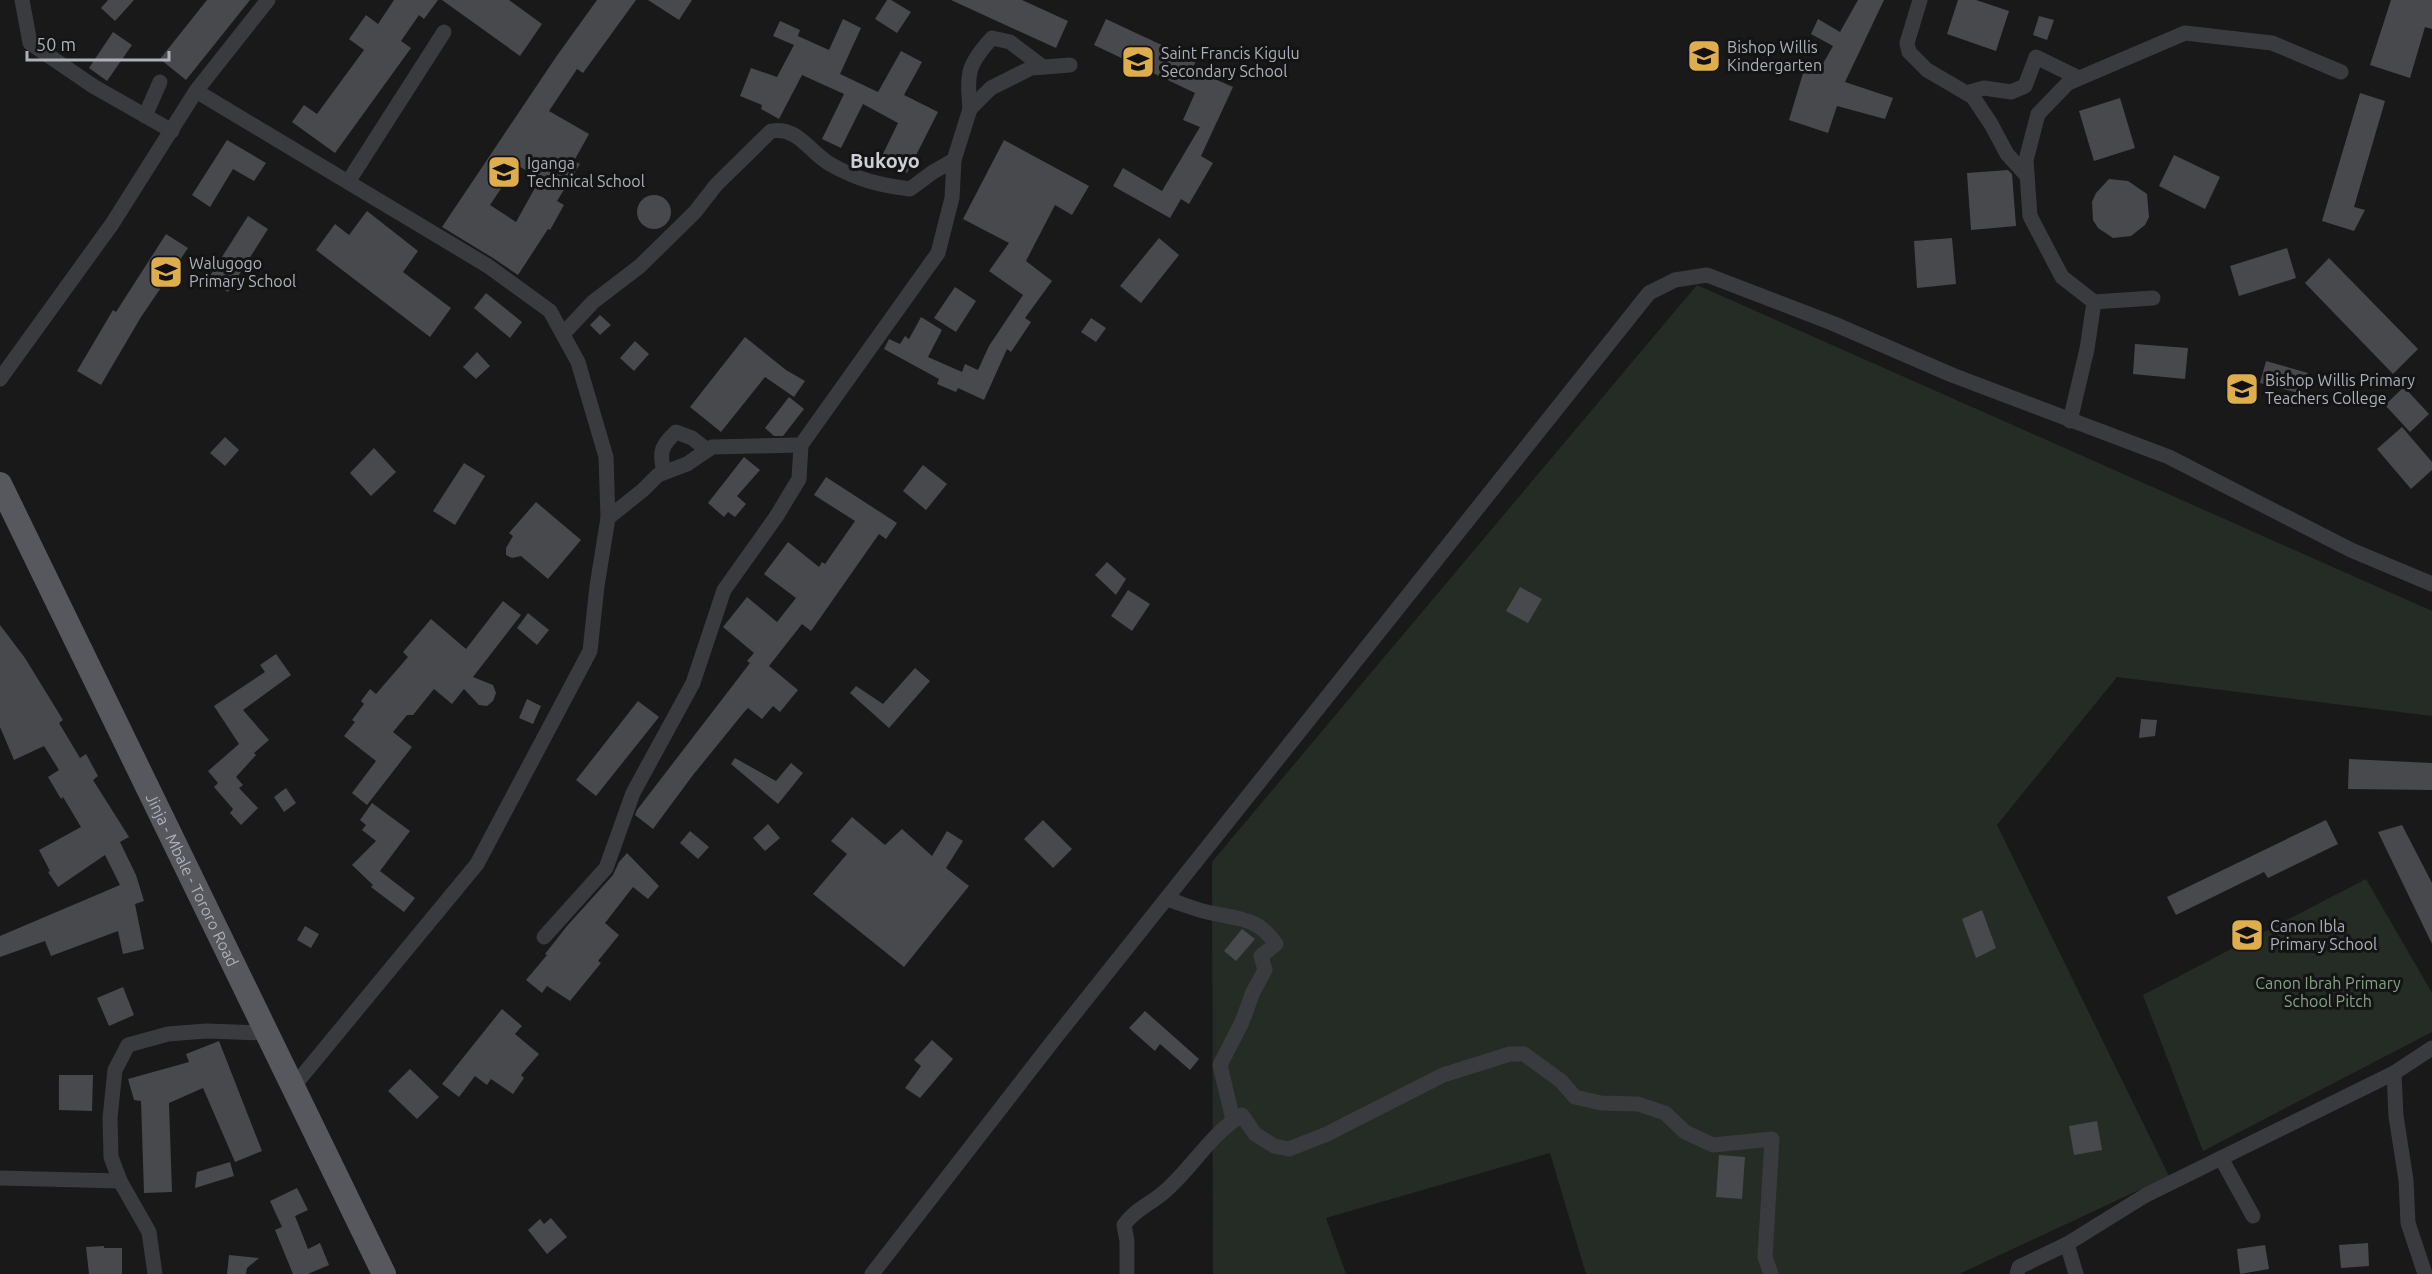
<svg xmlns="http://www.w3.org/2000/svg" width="2432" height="1274" font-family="Ubuntu,sans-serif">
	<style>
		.green { fill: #252c26 }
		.building { fill: #48494c; fill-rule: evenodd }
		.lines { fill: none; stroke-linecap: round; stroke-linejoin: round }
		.street { stroke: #3a3b3f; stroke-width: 15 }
		.primary { stroke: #56585e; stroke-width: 24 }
		.labels { text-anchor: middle; stroke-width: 6; stroke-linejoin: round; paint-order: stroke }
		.poi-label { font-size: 16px; fill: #acb0b8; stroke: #141415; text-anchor: start }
		.street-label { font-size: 16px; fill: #acb0b8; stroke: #141415 }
		.park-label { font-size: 16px; fill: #86a188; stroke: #141415 }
		.quarter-label { font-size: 20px; font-weight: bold; fill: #cdcfd5; stroke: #141415 }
	</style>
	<rect width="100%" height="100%" fill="#19191a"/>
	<!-- green -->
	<g class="green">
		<polygon points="1697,285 2432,611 2432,716 2117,677 1997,825 2169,1176 1959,1274 1586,1274 1550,1153 1326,1218 1346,1274 1213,1274 1212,862"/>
		<polygon points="2366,879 2432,993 2432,1032 2203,1151 2143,995"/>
	</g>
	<!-- building -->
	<g class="building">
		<polygon points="108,0 134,0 115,21 101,8"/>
		<polygon points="207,0 250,0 186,80 160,59"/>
		<polygon points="394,0 438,0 424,19 419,15 401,41 411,48 335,153 292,122 304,105 317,114 364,50 349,39 366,15 378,24"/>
		<polygon points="442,0 509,0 542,24 520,56"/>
		<path d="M 597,0 L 636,0 L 583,73 L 577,69 L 549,111 L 589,134 L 574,161 L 580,164 L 557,201 L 564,205 L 550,230 L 548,229 L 518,275 L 493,258 L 442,227 L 556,57 ZM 517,165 L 540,179 L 516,222 L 490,205 Z"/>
		<polygon points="648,0 692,0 679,20"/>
		<polygon points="887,0 891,0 911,12 897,33 875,19"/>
		<polygon points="951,0 1022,0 1068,21 1056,48"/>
		<polygon points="1858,0 1884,0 1845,82 1893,98 1885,119 1837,106 1828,133 1789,120 1804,70 1817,74 1833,46 1811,34 1818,19 1840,32"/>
		<polygon points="1958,0 1976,0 2009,11 1996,51 1947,34"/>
		<polygon points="2391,0 2432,0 2432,29 2425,27 2410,78 2370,65"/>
		<polygon points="2039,16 2054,20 2047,40 2033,35"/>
		<polygon points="843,19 861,28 840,74 878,92 901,51 922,62 904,95 938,112 907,173 880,160 898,123 863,104 841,148 822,139 844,94 802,75 779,119 761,109 762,105 740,96 751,68 777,77 794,45 773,36 780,21 800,30 797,38 798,36 829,50"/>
		<polygon points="1106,19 1196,61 1192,69 1233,87 1201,156 1213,163 1189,204 1181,199 1170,218 1113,186 1123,168 1162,191 1200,127 1183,120 1195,93 1094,45"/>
		<polygon points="113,32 132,45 107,81 89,68"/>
		<polygon points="2360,93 2385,101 2354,207 2365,210 2354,231 2322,221"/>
		<polygon points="2120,98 2135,148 2094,161 2079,111"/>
		<polygon points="227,140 266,163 254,181 233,169 210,207 192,195"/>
		<polygon points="1004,140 1089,186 1072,215 1055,205 1026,261 1052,281 1025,318 1031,322 1011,352 1007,349 984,400 958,388 956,392 937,384 939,379 884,349 889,339 900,344 905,336 909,339 921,317 942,330 928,357 962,372 965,364 978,370 989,346 1023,295 989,271 1009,243 963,219"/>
		<polygon points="2174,155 2220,177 2205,209 2159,186"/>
		<polygon points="2008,170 2012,174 2016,226 1971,230 1967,173"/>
		<polygon points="2109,179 2128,181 2147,194 2149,217 2145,225 2131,236 2113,238 2098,228 2093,220 2092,202 2096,193"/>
		<circle cx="654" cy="212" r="17"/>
		<polygon points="367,211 418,251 403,272 451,308 430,337 316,250 335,224 349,235"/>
		<polygon points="248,216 268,229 228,292 208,279"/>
		<polygon points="166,234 188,248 141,317 101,385 77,371 113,310 116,312"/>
		<polygon points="1159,238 1179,255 1141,303 1120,286"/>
		<polygon points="1952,238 1956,284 1917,288 1914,241"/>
		<polygon points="2287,248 2296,278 2239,296 2230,266"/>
		<polygon points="2329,258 2418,349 2393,374 2305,283"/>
		<polygon points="955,287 976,301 956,332 934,318"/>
		<polygon points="486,293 522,322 510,338 474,308"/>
		<polygon points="600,315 611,325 600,335 590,325"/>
		<polygon points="1091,318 1106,328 1096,342 1081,332"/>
		<polygon points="745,337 786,370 805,381 794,397 765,377 721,432 690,407"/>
		<polygon points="635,341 649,354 634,371 620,358"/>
		<polygon points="2135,344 2188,348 2185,379 2133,374"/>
		<polygon points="477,352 490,366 476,379 463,367"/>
		<polygon points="2266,361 2308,373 2302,394 2260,383"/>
		<polygon points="2404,387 2429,414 2410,432 2385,405"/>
		<polygon points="789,397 804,409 783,436 774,436 765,428"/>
		<polygon points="2402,427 2432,462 2432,470 2411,489 2377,449"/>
		<polygon points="225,437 239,450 225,466 210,453"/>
		<polygon points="374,448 396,472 371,496 350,473"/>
		<polygon points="744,457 760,470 737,496 746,504 735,517 728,512 724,517 708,503"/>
		<polygon points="464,463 485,476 455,525 433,511"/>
		<polygon points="923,465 947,484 926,510 903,491"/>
		<polygon points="826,477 897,523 886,539 879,534 811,631 802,624 769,666 798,690 780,712 773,706 762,719 748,708 745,711 693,775 653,829 635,815 637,810 750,663 747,661 754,653 723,627 747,597 777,622 796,598 764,574 788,542 819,567 822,562 825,564 855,521 814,495"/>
		<polygon points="536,502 581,540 548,579 521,556 512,558 506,555 506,548 513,536 509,533"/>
		<polygon points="1107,562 1126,579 1116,595 1095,575"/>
		<polygon points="1520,587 1542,599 1528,623 1506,611"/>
		<polygon points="1128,590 1150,604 1132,631 1111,616"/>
		<polygon points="503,601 521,615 473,677 493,685 496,693 493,701 487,706 479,705 464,689 452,704 434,689 413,715 407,715 393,732 412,747 367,805 352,793 376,761 344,736 355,722 352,720 364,704 361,701 370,689 376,694 408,657 403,652 431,619 466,649"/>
		<polygon points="528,613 549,630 537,645 517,628"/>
		<polygon points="0,625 25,658 63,720 59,723 80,758 86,754 98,776 93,780 129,837 120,842 136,875 144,901 135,904 144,949 123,954 118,931 51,956 45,941 0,957 0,936 120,885 105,855 58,887 48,872 50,871 39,850 81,827 63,797 61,799 48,777 59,770 44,746 14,760 0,727"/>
		<polygon points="276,654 291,675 243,710 269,740 254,753 256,755 236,777 243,785 239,788 258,808 241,825 230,813 233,809 214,787 218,783 208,771 239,744 214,706 265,672 260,665"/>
		<polygon points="915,668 930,681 889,728 850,693 856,686 883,704"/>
		<polygon points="527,699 541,706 533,724 519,718"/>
		<polygon points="638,701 659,717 596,796 576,780"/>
		<polygon points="2141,719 2157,720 2155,736 2139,738"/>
		<polygon points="735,758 776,781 791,763 803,773 778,804 731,764"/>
		<polygon points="2349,759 2432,763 2432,790 2348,789"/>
		<polygon points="286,788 296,803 284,812 274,797"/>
		<polygon points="372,803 410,831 380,871 415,898 404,912 371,887 373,885 352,865 376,841 362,830 366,825 360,820"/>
		<polygon points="852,817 885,845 902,829 932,856 947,831 963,841 946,868 969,886 904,967 813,894 847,854 831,841"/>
		<polygon points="1043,820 1072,849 1053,868 1024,839"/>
		<polygon points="2326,820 2338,844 2268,878 2264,872 2176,915 2167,897"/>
		<polygon points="768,824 780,838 765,851 753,838"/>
		<polygon points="2402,825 2432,883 2432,944 2378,832"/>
		<polygon points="690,831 709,847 698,859 680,843"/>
		<polygon points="627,853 659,886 648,899 633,887 605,923 619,935 598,961 601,963 570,1001 547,986 542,993 526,980 547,955 545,954 567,926 613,875 619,862"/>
		<polygon points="1982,910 1996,948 1976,958 1962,919"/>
		<polygon points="305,926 319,934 311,948 297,940"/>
		<polygon points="1242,929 1255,939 1236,961 1224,951"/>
		<polygon points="123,987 134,1015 109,1026 97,998"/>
		<polygon points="502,1009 522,1026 515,1034 539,1054 521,1075 524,1078 513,1094 491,1079 487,1085 475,1076 459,1097 442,1084"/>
		<polygon points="1145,1011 1199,1059 1190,1070 1160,1044 1155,1051 1129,1028"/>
		<polygon points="932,1040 953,1059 920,1098 905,1088 921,1066 914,1060"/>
		<polygon points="219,1041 262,1151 235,1162 203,1088 169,1103 172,1192 144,1193 141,1101 134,1100 128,1079 189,1062 186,1054"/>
		<polygon points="410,1069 439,1097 417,1119 388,1091"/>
		<polygon points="59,1075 93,1075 92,1111 59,1110"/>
		<polygon points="2097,1121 2102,1150 2074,1155 2069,1126"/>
		<polygon points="1719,1155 1745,1157 1742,1199 1716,1197"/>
		<polygon points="230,1162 234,1176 195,1188 197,1172"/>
		<polygon points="297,1188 308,1210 295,1216 308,1249 320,1243 329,1265 308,1274 293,1274 275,1230 282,1227 270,1201"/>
		<polygon points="551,1218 567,1237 547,1254 528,1230 540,1219 544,1224"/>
		<polygon points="2368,1243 2369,1266 2341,1268 2339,1245"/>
		<polygon points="2265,1245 2269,1269 2240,1274 2237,1249"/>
		<polygon points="104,1246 104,1248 122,1248 122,1274 89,1274 86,1247"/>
		<polygon points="229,1255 259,1258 247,1268 246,1274 227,1274"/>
	</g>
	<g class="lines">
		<!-- street -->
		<g class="street">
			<polyline points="22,0 30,43 93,86 172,131"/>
			<polyline points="1920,0 1907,43 1909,52 1927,70 1973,97 1991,124 2007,154 2027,176"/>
			<polyline points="196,91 488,266 550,311 578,362 606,457 608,518 597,586 590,651 477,864 293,1087"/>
			<polyline points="1966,93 1984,88 2011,92 2025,86 2036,57 2079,78"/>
			<path d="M 970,109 C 967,73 967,65 992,38 L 1010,42 L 1043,67"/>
			<polyline points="145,116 160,82"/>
			<polyline points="348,182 444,32"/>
			<polyline points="2094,302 2153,298"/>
			<path d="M 563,334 L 593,302 L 640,266 L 695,212 L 716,185 L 771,131 C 798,126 809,152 830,164 C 858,180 879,185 910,189 L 933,172 L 954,160"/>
			<polyline points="0,379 112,224 196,91 268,0"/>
			<polyline points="2070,421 2087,349 2094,302 2062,277 2030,216 2026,160 2038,114 2068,83 2185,33 2272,43 2341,72"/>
			<path d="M 664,472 C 659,452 661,446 676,432 L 692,438 L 707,450"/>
			<polyline points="608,518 643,490 658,475 687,464 712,447 801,445"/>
			<path d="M 1167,899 C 1180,903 1194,909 1207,912 C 1236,919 1257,916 1276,944 L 1261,956 L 1265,970 L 1253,992 L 1242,1022 L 1220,1065 L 1233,1120"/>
			<polyline points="544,937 606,868 633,793 693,683 724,590 776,517 799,479 801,445 938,253 952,198 954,160 970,109 991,88 1031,68 1070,65"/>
			<polyline points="2394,1073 2396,1116 2406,1180 2408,1223 2425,1274"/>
			<polyline points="2221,1158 2253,1216"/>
			<polyline points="0,1178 120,1181"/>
			<polyline points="2067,1244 2076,1274"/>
			<polyline points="155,1274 149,1232 120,1181 111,1157 110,1118 115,1070 128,1045 168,1034 206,1031 267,1033"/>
			<polyline points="872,1274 1056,1037 1649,293 1675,280 1707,275 1832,323 1952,375 2169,457 2351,550 2432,584"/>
			<path d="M 1127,1274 L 1127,1241 L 1124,1225 C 1133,1211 1150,1204 1163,1193 C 1192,1169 1209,1135 1242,1115 L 1255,1134 L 1274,1146 L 1289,1149 L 1327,1134 L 1443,1075 L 1510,1054 L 1524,1054 L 1561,1081 L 1575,1097 L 1601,1103 L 1638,1104 L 1665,1113 L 1685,1132 L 1713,1145 L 1772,1139 L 1765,1257 L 1771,1274"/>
			<polyline points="2017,1274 2019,1267 2067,1244 2146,1195 2394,1073 2432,1048"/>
		</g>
		<!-- primary -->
		<path class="primary" id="s1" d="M 0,484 L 384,1274"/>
	</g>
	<!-- icons -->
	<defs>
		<g id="school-square" transform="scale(1.725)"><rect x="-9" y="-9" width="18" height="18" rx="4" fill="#deae4d" stroke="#141415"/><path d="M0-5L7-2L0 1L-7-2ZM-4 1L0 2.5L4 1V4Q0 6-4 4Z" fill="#111"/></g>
	</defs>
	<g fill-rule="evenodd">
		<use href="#school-square" x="1704" y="56"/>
		<use href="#school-square" x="1138" y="62"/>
		<use href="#school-square" x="504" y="172"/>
		<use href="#school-square" x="166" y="272"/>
		<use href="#school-square" x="2242" y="389"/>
		<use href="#school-square" x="2247" y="935"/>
	</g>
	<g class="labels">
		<!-- poi labels -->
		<g class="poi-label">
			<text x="1727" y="53">Bishop Willis<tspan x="1727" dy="18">Kindergarten</tspan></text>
			<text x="1161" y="59">Saint Francis Kigulu<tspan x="1161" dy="18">Secondary School</tspan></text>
			<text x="527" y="169">Iganga<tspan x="527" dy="18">Technical School</tspan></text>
			<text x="189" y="269">Walugogo<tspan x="189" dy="18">Primary School</tspan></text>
			<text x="2265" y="386">Bishop Willis Primary<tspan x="2265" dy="18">Teachers College</tspan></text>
			<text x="2270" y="932">Canon Ibla<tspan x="2270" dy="18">Primary School</tspan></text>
		</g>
		<!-- street labels -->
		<g class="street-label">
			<text dy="6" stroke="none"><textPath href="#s1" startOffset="440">Jinja - Mbale - Tororo Road</textPath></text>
		</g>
		<!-- park labels -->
		<g class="park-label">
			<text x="2328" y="989">Canon Ibrah Primary<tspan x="2328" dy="18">School Pitch</tspan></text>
		</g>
		<!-- quarter labels -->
		<g class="quarter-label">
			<text x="885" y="168">Bukoyo</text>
		</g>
	</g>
	<!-- scale -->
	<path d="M27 51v9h142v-9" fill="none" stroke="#acb0b8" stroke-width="3"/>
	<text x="36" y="51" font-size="18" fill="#acb0b8" stroke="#141415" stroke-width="4.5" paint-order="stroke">50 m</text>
</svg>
